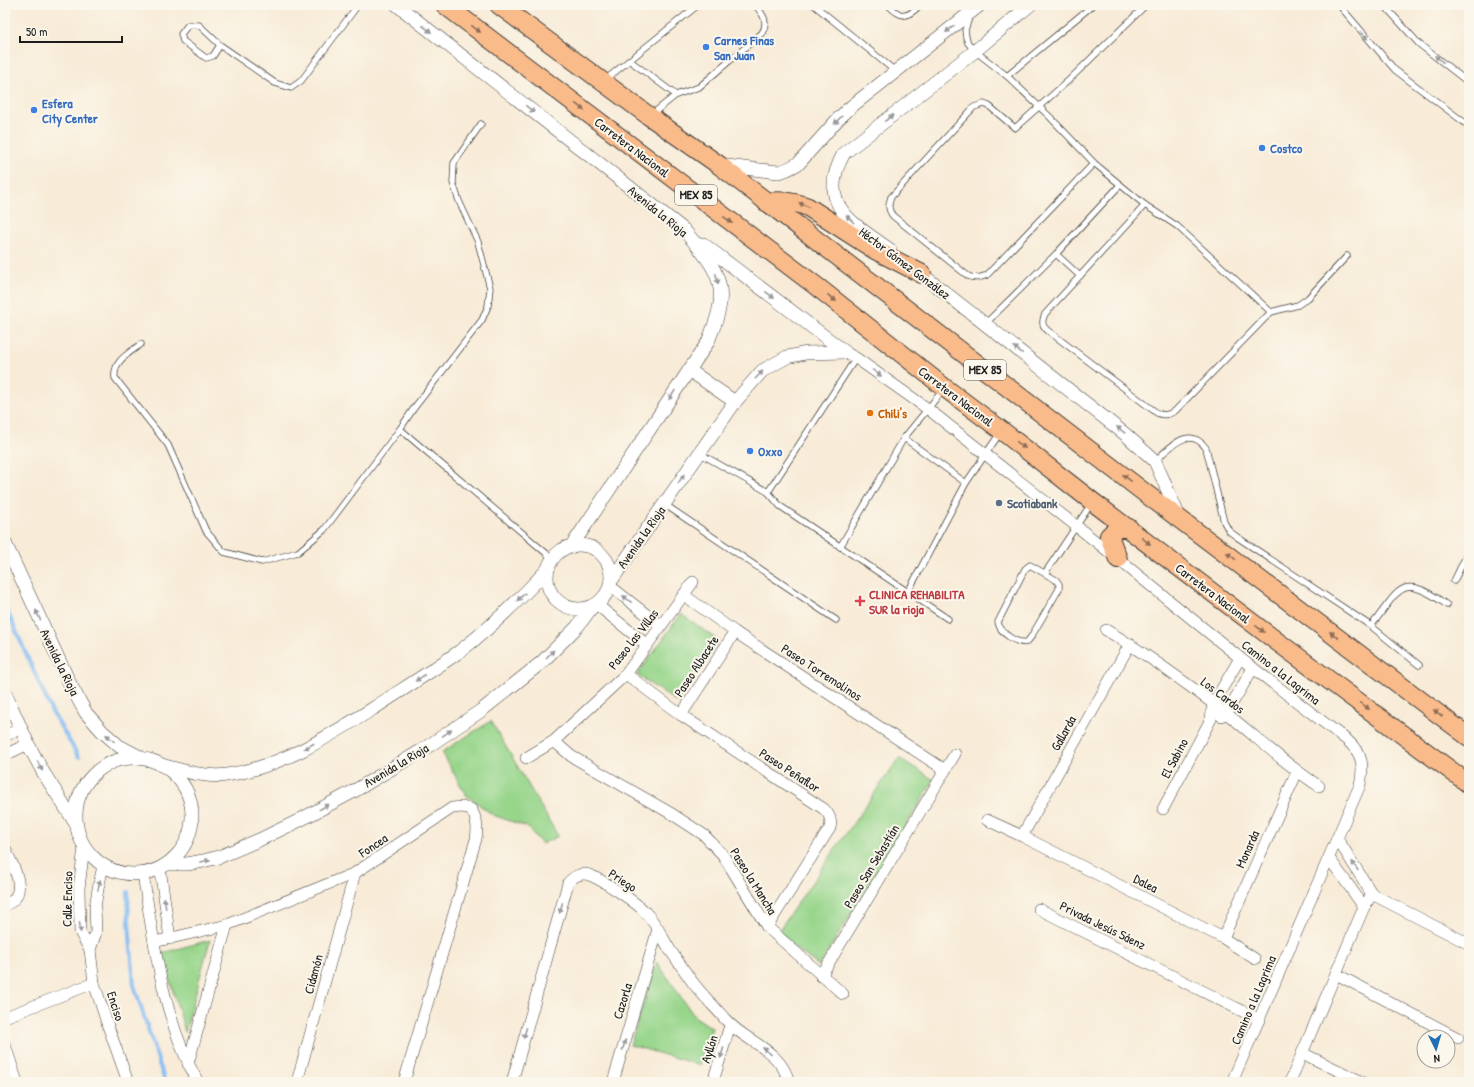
<svg xmlns="http://www.w3.org/2000/svg" width="1474" height="1087" font-family="'Patrick Hand',sans-serif">
	<style>
		.green { fill: #97d58b; stroke: #5a7854 }
		.lines { fill: none; stroke-linecap: round; stroke-linejoin: round }
		.stream { stroke: #84bcf4; stroke-width: 4 }
		.service-casing { stroke: #3d3b38; stroke-width: 7 }
		.minor-casing { stroke: #3d3b38; stroke-width: 12 }
		.tertiary-casing { stroke: #3d3b38; stroke-width: 14 }
		.trunk-casing { stroke: #3d3b38; stroke-width: 20 }
		.service { stroke: #fff; stroke-width: 5.5 }
		.minor { stroke: #fff; stroke-width: 11 }
		.tertiary { stroke: #fff; stroke-width: 13 }
		.trunk { stroke: #fabb8b; stroke-width: 18 }
		.oneway { fill: #999 }
		.oneway2 { fill: #8b6c54 }
		.shop-dot { fill: #3f7fe0; stroke: #fbf7ec; stroke-width: 1.5 }
		.food-dot { fill: #e8710a; stroke: #fbf7ec; stroke-width: 1.5 }
		.service-dot { fill: #5c6f8a; stroke: #fbf7ec; stroke-width: 1.5 }
		.health-dot { fill: #e0444e; stroke: #fbf7ec; stroke-width: 1.5 }
		.labels { text-anchor: middle; stroke-width: 4; stroke-linejoin: round; paint-order: stroke }
		.shield { fill: #fbf7ec; stroke: #5f5e5a; stroke-width: 1 }
		.shield-label { font-size: 12px; font-weight: bold; fill: #1c1c1c }
		.shop-label { font-size: 13px; font-weight: bold; fill: #366cbe; stroke: #fbf7ec; text-anchor: start }
		.street-label { font-size: 13px; fill: #1c1c1c; stroke: #fbf7ec }
		.food-label { font-size: 13px; font-weight: bold; fill: #c56008; stroke: #fbf7ec; text-anchor: start }
		.service-label { font-size: 13px; font-weight: bold; fill: #4e5e75; stroke: #fbf7ec; text-anchor: start }
		.health-label { font-size: 13px; font-weight: bold; fill: #be3a42; stroke: #fbf7ec; text-anchor: start }
	</style>
	<rect width="100%" height="100%" fill="#fbf7ec"/>
	<filter id="ink" filterUnits="userSpaceOnUse"><feTurbulence type="fractalNoise" baseFrequency=".025" numOctaves="2"/><feDisplacementMap in="SourceGraphic" scale="8" xChannelSelector="R" yChannelSelector="G"/><feConvolveMatrix kernelMatrix="1 2 1 2 8 2 1 2 1" color-interpolation-filters="sRGB"/></filter>
	<filter id="wash" filterUnits="userSpaceOnUse"><feTurbulence type="fractalNoise" baseFrequency=".012" numOctaves="4" result="noise"/><feDisplacementMap in="SourceGraphic" scale="16" xChannelSelector="R" yChannelSelector="G"/><feGaussianBlur stdDeviation="0.9" result="paint"/><feColorMatrix in="noise" values="0 0 0 0 0 0 0 0 0 0 0 0 0 0 0 0 0 1.4 0 .05"/><feComposite in="paint" operator="in"/></filter>
	<g filter="url(#wash)">
		<rect width="100%" height="100%" fill="#f8ebd7"/>
		<!-- green -->
		<g class="green">
			<polygon points="681,614 719,641 677,702 637,675"/>
			<polygon points="491,721 558,836 542,844 527,827 493,815 466,795 442,752"/>
			<polygon points="899,758 934,780 819,966 776,934"/>
			<polygon points="210,940 185,1032 162,953"/>
			<polygon points="657,962 694,1016 712,1028 700,1065 630,1045"/>
		</g>
		<g class="lines">
			<!-- stream -->
			<g class="stream">
				<polyline points="5,606 52,712 79,757"/>
				<polyline points="128,892 129,923 134,985 165,1082"/>
			</g>
		</g>
	</g>
	<g filter="url(#ink)">
		<g class="lines">
			<!-- service casing -->
			<g class="service-casing">
				<g id="service">
					<polyline points="814,5 895,71"/>
					<path d="M 888,5 C 901,18 907,19 920,5"/>
					<polyline points="1339,5 1395,70 1469,126"/>
					<polyline points="1384,5 1419,44 1469,83"/>
					<polyline points="969,18 965,30 966,37 968,43 975,51 1007,76 1050,117 1094,163 1145,205 1177,226 1271,312"/>
					<polyline points="220,45 213,56 206,58 183,41 181,34 188,25 199,25 220,45 275,83 291,88 301,81 358,5"/>
					<polyline points="629,60 676,95"/>
					<polyline points="1007,76 1093,5"/>
					<polyline points="605,80 698,5"/>
					<path d="M 651,115 L 676,95 L 699,87 L 762,33 C 769,22 763,14 755,5"/>
					<polyline points="481,124 454,163 453,183 459,201 478,242 490,288 488,306 482,320 414,408 400,429 553,559"/>
					<path d="M 1094,163 L 987,275 C 980,278 975,279 968,276 L 893,216 C 888,210 888,205 891,197 L 974,107 L 984,104 L 989,106 L 1015,128 L 1069,80 L 1146,5"/>
					<path d="M 1145,205 L 1045,314 C 1042,320 1041,325 1047,330 L 1157,413 C 1164,416 1168,415 1175,411 L 1271,312 L 1298,305 L 1308,298 L 1347,256"/>
					<polyline points="1056,254 1080,276"/>
					<polyline points="985,324 1056,254 1120,185"/>
					<path d="M 141,344 C 128,354 113,361 115,378 L 168,445 L 206,531 L 224,552 L 262,562 L 298,552 L 324,530 L 400,429"/>
					<polyline points="904,438 966,483"/>
					<polyline points="699,453 768,492 780,506 948,619"/>
					<path d="M 1155,461 C 1170,447 1189,425 1206,448 L 1224,522 L 1229,531 L 1237,537 L 1371,626 L 1419,665"/>
					<polyline points="768,492 856,358"/>
					<polyline points="664,504 836,620"/>
					<polyline points="840,547 904,438 943,390"/>
					<path d="M 1030,565 L 1056,580 L 1059,584 L 1059,589 L 1031,637 L 1027,642 C 1016,644 1000,633 998,622 L 1025,569 Z"/>
					<polyline points="1045,573 1091,504"/>
					<polyline points="1454,581 1469,550"/>
					<polyline points="908,592 966,483 1000,433"/>
					<path d="M 1371,626 C 1401,588 1401,572 1447,605"/>
				</g>
			</g>
			<!-- minor casing -->
			<g class="minor-casing">
				<g id="minor">
					<path d="M 845,352 L 856,358 L 928,409 L 1118,559 L 1240,658 L 1348,741 C 1363,755 1364,765 1360,785 L 1232,1082"/>
					<polyline points="610,586 661,626"/>
					<polyline points="684,595 735,632 945,770"/>
					<polyline points="596,604 647,645"/>
					<path d="M 1106,630 C 1147,654 1189,685 1227,714 C 1258,738 1286,765 1319,786"/>
					<path d="M 626,674 L 681,715 L 824,809 C 830,815 832,820 830,828 L 767,927"/>
					<polyline points="681,715 735,632"/>
					<polyline points="1221,716 1226,714 1253,668"/>
					<polyline points="5,736 21,728"/>
					<polyline points="554,741 571,756 672,814 704,835 723,855 767,927 843,994"/>
					<polyline points="5,755 28,744"/>
					<polyline points="526,758 554,741 626,674 693,582"/>
					<polyline points="1163,809 1211,719 1213,704 1240,658"/>
					<polyline points="987,820 1022,836 1223,938 1255,959"/>
					<polyline points="1022,836 1130,644"/>
					<polyline points="1337,838 1372,894"/>
					<polyline points="84,847 79,888 80,932 90,950 94,983 108,1026 128,1082"/>
					<path d="M 5,849 C 13,865 31,895 5,905"/>
					<polyline points="1329,858 1364,907"/>
					<polyline points="160,868 170,939"/>
					<path d="M 143,874 C 154,944 163,1020 198,1082"/>
					<polyline points="1039,909 1260,1020"/>
					<polyline points="1223,938 1297,772"/>
					<path d="M 154,942 L 227,925 L 355,873 L 452,808 L 462,807 L 471,809 C 477,819 478,827 476,839 L 404,1082"/>
					<polyline points="90,950 96,932 95,907 98,889 103,866"/>
					<polyline points="1336,974 1458,1038"/>
					<polyline points="821,976 955,754"/>
					<polyline points="5,1017 94,983"/>
					<polyline points="5,1045 17,1082"/>
					<polyline points="1302,1053 1362,1082"/>
					<polyline points="188,1064 227,925"/>
					<polyline points="297,1082 355,873"/>
					<path d="M 512,1082 L 568,883 C 573,877 581,872 589,875 C 601,879 636,902 645,912 C 656,923 662,937 670,950 C 677,960 684,970 691,980 C 701,994 714,1006 725,1019 C 746,1043 780,1048 789,1082"/>
					<polyline points="613,1082 658,929"/>
					<polyline points="713,1082 730,1025"/>
					<polyline points="1290,1082 1364,907 1372,894 1469,944"/>
				</g>
			</g>
			<!-- tertiary casing -->
			<g class="tertiary-casing">
				<g id="tertiary">
					<path d="M 397,5 L 683,229 C 703,253 727,275 719,309 C 717,320 712,331 708,342 L 571,547"/>
					<path d="M 719,165 L 778,172 C 786,171 792,167 799,163 L 838,119 L 852,106 L 980,5"/>
					<polyline points="703,244 845,352"/>
					<path d="M 890,250 C 853,223 815,205 844,153 L 975,51 L 1030,5"/>
					<polyline points="915,269 1125,434 1155,461 1180,519"/>
					<polyline points="689,370 735,402"/>
					<polyline points="5,543 71,686 86,713 102,731 119,746 140,757"/>
					<circle cx="579" cy="577" r="32"/>
					<polyline points="611,581 735,402 762,371 787,357 806,353 845,352"/>
					<polyline points="5,693 28,744 43,772 76,824"/>
					<circle cx="134" cy="816" r="58"/>
					<path d="M 161,765 C 182,770 204,778 227,775 C 281,767 328,737 374,708 C 403,689 432,671 460,651 C 492,627 521,598 548,569"/>
					<polyline points="167,864 187,864 203,861 219,857 259,840 298,821 356,790 424,749 482,710 542,662 577,627 592,607"/>
				</g>
			</g>
			<!-- trunk casing -->
			<g class="trunk-casing">
				<g id="trunk">
					<polyline points="445,5 820,289 945,388 1001,430 1093,502 1275,640 1469,784"/>
					<polyline points="499,5 649,116 719,165 1145,493 1469,737"/>
					<path d="M 766,202 C 782,200 794,201 808,207 L 875,250 L 922,274"/>
					<polyline points="1118,559 1109,536 1117,528 1129,528"/>
				</g>
			</g>
			<!-- service -->
			<use href="#service" class="service"/>
			<!-- minor -->
			<use href="#minor" class="minor"/>
			<!-- tertiary -->
			<use href="#tertiary" class="tertiary"/>
			<!-- trunk -->
			<use href="#trunk" class="trunk"/>
		</g>
		<!-- one-way arrows -->
		<defs><path id="oneway-solid" d="M-6-.8H1V-3.2L6.5 0L1 3.2V.8H-6Z"/></defs>
		<g class="oneway">
			<use href="#oneway-solid" transform="translate(427 29) rotate(38)"/>
			<use href="#oneway-solid" transform="translate(950 29) rotate(142)"/>
			<use href="#oneway-solid" transform="translate(1364 35) rotate(49)"/>
			<use href="#oneway-solid" transform="translate(1439 59) rotate(-141)"/>
			<use href="#oneway-solid" transform="translate(530 109) rotate(38)"/>
			<use href="#oneway-solid" transform="translate(889 118) rotate(-38)"/>
			<use href="#oneway-solid" transform="translate(838 120) rotate(134)"/>
			<use href="#oneway-solid" transform="translate(850 219) rotate(-135)"/>
			<use href="#oneway-solid" transform="translate(717 279) rotate(76)"/>
			<use href="#oneway-solid" transform="translate(770 295) rotate(37)"/>
			<use href="#oneway-solid" transform="translate(1018 350) rotate(-142)"/>
			<use href="#oneway-solid" transform="translate(877 373) rotate(35)"/>
			<use href="#oneway-solid" transform="translate(759 375) rotate(-46)"/>
			<use href="#oneway-solid" transform="translate(672 395) rotate(124)"/>
			<use href="#oneway-solid" transform="translate(1121 430) rotate(-142)"/>
			<use href="#oneway-solid" transform="translate(681 479) rotate(-56)"/>
			<use href="#oneway-solid" transform="translate(521 597) rotate(136)"/>
			<use href="#oneway-solid" transform="translate(627 599) rotate(-142)"/>
			<use href="#oneway-solid" transform="translate(38 615) rotate(-115)"/>
			<use href="#oneway-solid" transform="translate(550 654) rotate(-45)"/>
			<use href="#oneway-solid" transform="translate(420 678) rotate(146)"/>
			<use href="#oneway-solid" transform="translate(447 733) rotate(-34)"/>
			<use href="#oneway-solid" transform="translate(110 738) rotate(-139)"/>
			<use href="#oneway-solid" transform="translate(309 746) rotate(152)"/>
			<use href="#oneway-solid" transform="translate(40 766) rotate(62)"/>
			<use href="#oneway-solid" transform="translate(324 807) rotate(-29)"/>
			<use href="#oneway-solid" transform="translate(205 861) rotate(-14)"/>
			<use href="#oneway-solid" transform="translate(1355 866) rotate(-123)"/>
			<use href="#oneway-solid" transform="translate(99 885) rotate(-78)"/>
			<use href="#oneway-solid" transform="translate(165 903) rotate(-98)"/>
			<use href="#oneway-solid" transform="translate(561 908) rotate(106)"/>
			<use href="#oneway-solid" transform="translate(80 927) rotate(83)"/>
			<use href="#oneway-solid" transform="translate(525 1033) rotate(106)"/>
			<use href="#oneway-solid" transform="translate(624 1045) rotate(-73)"/>
			<use href="#oneway-solid" transform="translate(767 1051) rotate(-141)"/>
			<use href="#oneway-solid" transform="translate(722 1053) rotate(107)"/>
		</g>
		<g class="oneway2">
			<use href="#oneway-solid" transform="translate(476 29) rotate(37)"/>
			<use href="#oneway-solid" transform="translate(580 107) rotate(37)"/>
			<use href="#oneway-solid" transform="translate(804 205) rotate(-156)"/>
			<use href="#oneway-solid" transform="translate(728 220) rotate(37)"/>
			<use href="#oneway-solid" transform="translate(832 298) rotate(38)"/>
			<use href="#oneway-solid" transform="translate(1021 445) rotate(38)"/>
			<use href="#oneway-solid" transform="translate(1127 478) rotate(-142)"/>
			<use href="#oneway-solid" transform="translate(1146 541) rotate(37)"/>
			<use href="#oneway-solid" transform="translate(1231 556) rotate(-143)"/>
			<use href="#oneway-solid" transform="translate(1260 629) rotate(37)"/>
			<use href="#oneway-solid" transform="translate(1334 635) rotate(-143)"/>
			<use href="#oneway-solid" transform="translate(1365 706) rotate(37)"/>
			<use href="#oneway-solid" transform="translate(1438 713) rotate(-143)"/>
		</g>
	</g>
	<!-- markers -->
	<g class="shop-dot">
		<circle cx="706" cy="47" r="4"/>
		<circle cx="34" cy="110" r="4"/>
		<circle cx="1262" cy="148" r="4"/>
		<circle cx="750" cy="451" r="4"/>
	</g>
	<circle class="food-dot" cx="870" cy="413" r="4"/>
	<circle class="service-dot" cx="999" cy="503" r="4"/>
	<path class="health-dot" d="M858 595h4v4h4v4h-4v4h-4v-4h-4v-4h4z"/>
	<g class="labels">
		<!-- shield labels -->
		<g class="shield">
			<rect x="675" y="185" width="42" height="20" rx="3"/>
			<rect x="964" y="360" width="42" height="20" rx="3"/>
		</g>
		<g class="shield-label">
			<text x="696" y="199">MEX 85</text>
			<text x="985" y="374">MEX 85</text>
		</g>
		<!-- shop labels -->
		<g class="shop-label">
			<text x="714" y="45">Carnes Finas<tspan x="714" dy="15">San Juan</tspan></text>
			<text x="42" y="108">Esfera<tspan x="42" dy="15">City Center</tspan></text>
			<text x="1270" y="153">Costco</text>
			<text x="758" y="456">Oxxo</text>
		</g>
		<!-- street labels -->
		<g class="street-label">
			<text transform="translate(632 147) rotate(37)" y="5">Carretera Nacional</text>
			<text transform="translate(658 211) rotate(39)" y="5">Avenida la Rioja</text>
			<text transform="translate(905 263) rotate(37)" y="5">Héctor Gómez González</text>
			<text transform="translate(956 396) rotate(37)" y="5">Carretera Nacional</text>
			<text transform="translate(641 537) rotate(-55)" y="5">Avenida la Rioja</text>
			<text transform="translate(1213 593) rotate(37)" y="5">Carretera Nacional</text>
			<text transform="translate(633 639) rotate(-52)" y="5">Paseo las Villas</text>
			<text transform="translate(60 662) rotate(64)" y="5">Avenida la Rioja</text>
			<text transform="translate(696 666) rotate(-57)" y="5">Paseo Albacete</text>
			<text transform="translate(822 672) rotate(33)" y="5">Paseo Torremolinos</text>
			<text transform="translate(1281 672) rotate(38)" y="5">Camino a la Lagrima</text>
			<text transform="translate(1223 695) rotate(37)" y="5">Los Cardos</text>
			<text transform="translate(1063 733) rotate(-61)" y="5">Gallarda</text>
			<text transform="translate(1174 758) rotate(-62)" y="5">El Sabino</text>
			<text transform="translate(396 765) rotate(-31)" y="5">Avenida la Rioja</text>
			<text transform="translate(790 770) rotate(33)" y="5">Paseo Peñaflor</text>
			<text transform="translate(373 845) rotate(-34)" y="5">Foncea</text>
			<text transform="translate(1247 849) rotate(-66)" y="5">Monarda</text>
			<text transform="translate(871 866) rotate(-59)" y="5">Paseo San Sebastián</text>
			<text transform="translate(623 880) rotate(33)" y="5">Priego</text>
			<text transform="translate(754 881) rotate(58)" y="5">Paseo la Mancha</text>
			<text transform="translate(1146 883) rotate(27)" y="5">Dalea</text>
			<text transform="translate(67 899) rotate(-89)" y="5">Calle Enciso</text>
			<text transform="translate(1103 925) rotate(26)" y="5">Privada Jesús Sáenz</text>
			<text transform="translate(313 974) rotate(-75)" y="5">Cidamón</text>
			<text transform="translate(1253 1000) rotate(-67)" y="5">Camino a la Lagrima</text>
			<text transform="translate(622 1001) rotate(-73)" y="5">Cazorla</text>
			<text transform="translate(116 1006) rotate(72)" y="5">Enciso</text>
			<text transform="translate(709 1049) rotate(-73)" y="5">Ayllón</text>
		</g>
		<!-- food labels -->
		<g class="food-label">
			<text x="878" y="418">Chili's</text>
		</g>
		<!-- service labels -->
		<g class="service-label">
			<text x="1007" y="508">Scotiabank</text>
		</g>
		<!-- health labels -->
		<g class="health-label">
			<text x="869" y="599">CLINICA REHABILITA<tspan x="869" dy="15">SUR la rioja</tspan></text>
		</g>
	</g>
	<!-- margin -->
	<rect width="1474" height="1087" fill="none" stroke="#fbf7ec" stroke-width="20"/>
	<!-- north arrow -->
	<g transform="translate(1436 1049) rotate(175)"><circle r="19" fill="#fbf7ec" stroke="#a29f99"/>
	<path d="M0-3L7 15L0 10L-7 15Z" fill="#1f6fb2"/>
	<text y="-6" font-size="11" font-weight="bold" text-anchor="middle" fill="#1c1c1c">N</text>
	</g>
	<!-- scale -->
	<path d="M20 36v6h102v-6" fill="none" stroke="#1c1c1c" stroke-width="2"/>
	<text x="26" y="36" font-size="12" fill="#1c1c1c" stroke="#fbf7ec" stroke-width="3" paint-order="stroke">50 m</text>
</svg>
